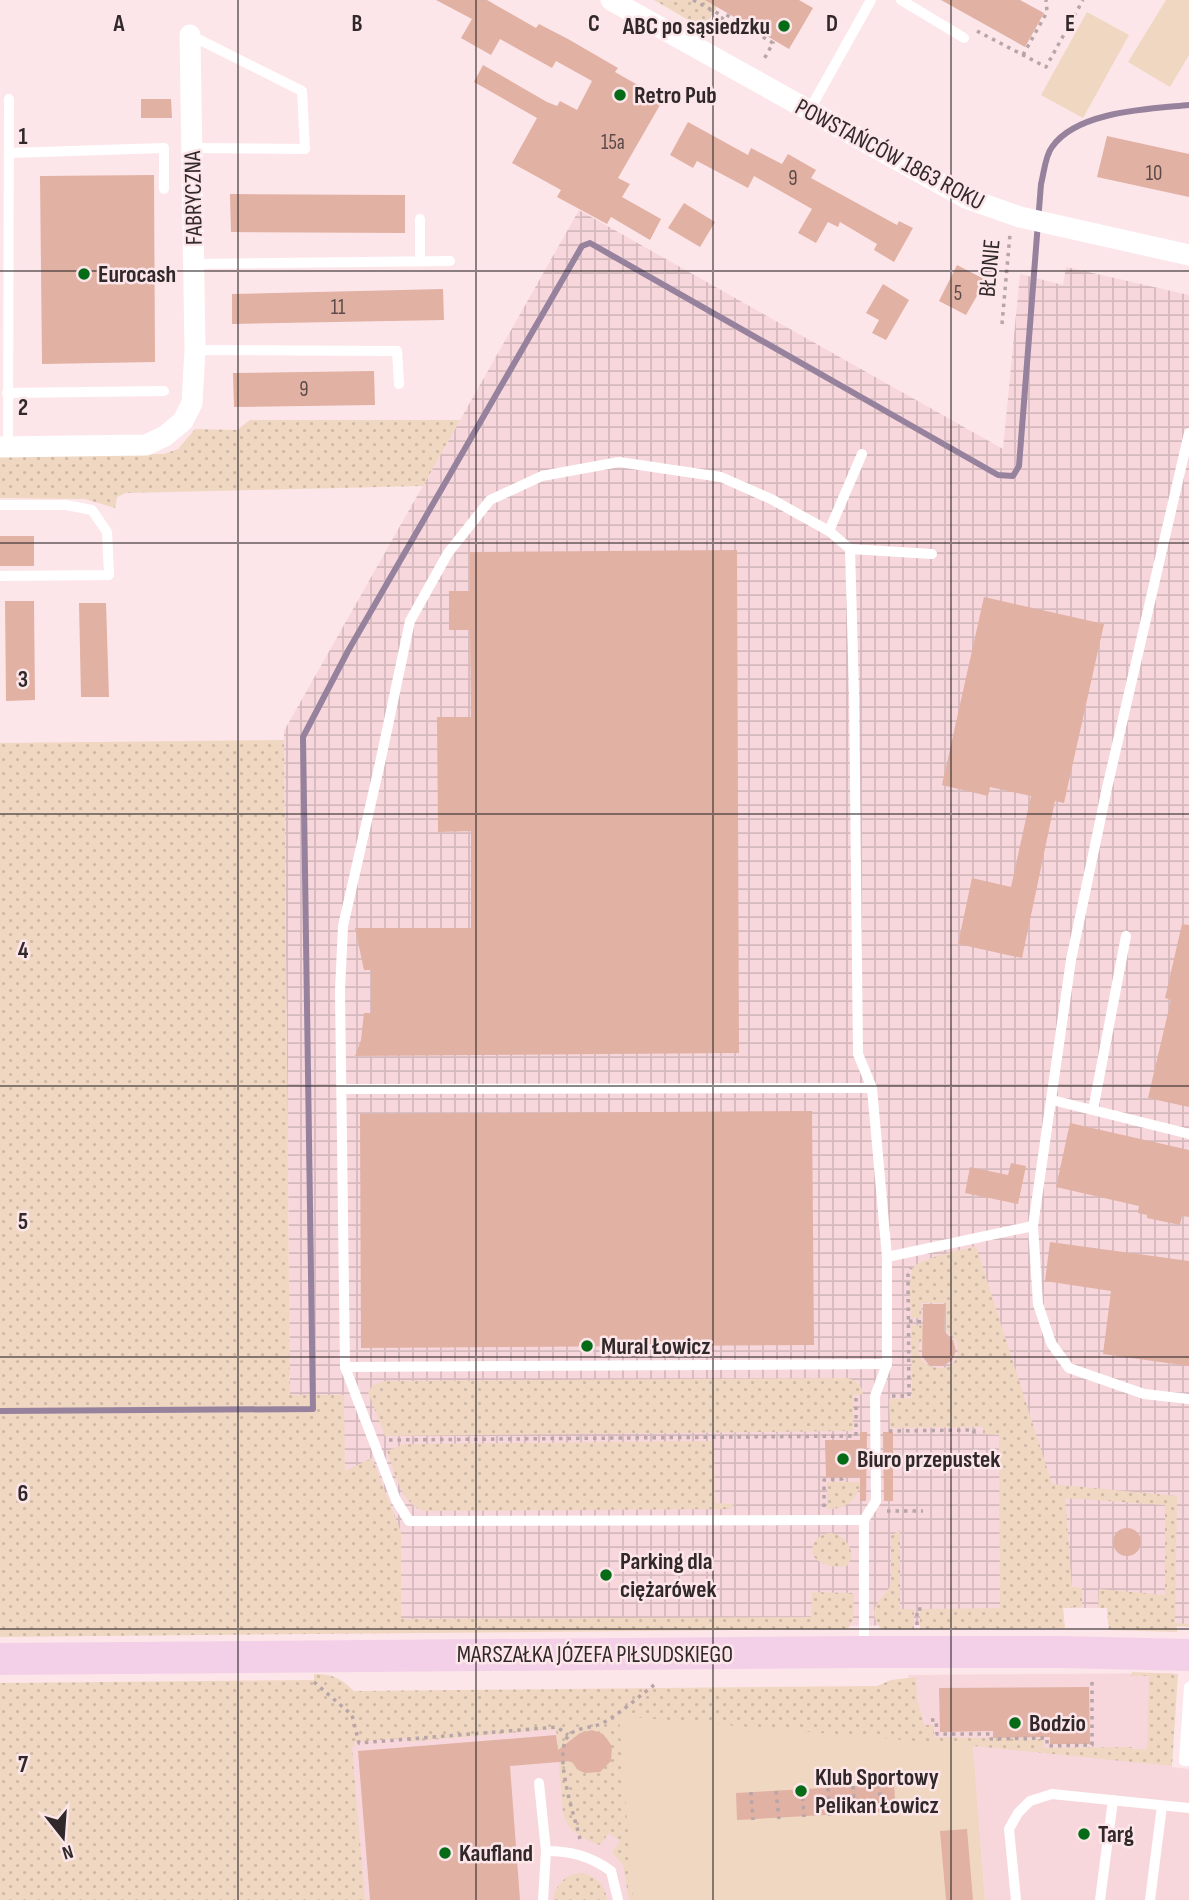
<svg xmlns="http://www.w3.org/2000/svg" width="1189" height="1900" viewBox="0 0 1189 1900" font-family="'Sofia Sans Condensed',sans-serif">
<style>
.built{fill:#f7d7dc}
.industrial{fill:url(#industrial-grid)}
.grass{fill:url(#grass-dots)}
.green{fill:#f0d7c2}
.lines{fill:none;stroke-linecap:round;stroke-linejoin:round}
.stream{stroke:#96829d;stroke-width:6}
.building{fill:#e1b1a4}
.path{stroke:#b7a5a8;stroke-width:3.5;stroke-dasharray:3.5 5;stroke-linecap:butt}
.lane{stroke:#fff;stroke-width:10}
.street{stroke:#fff;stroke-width:21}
.secondary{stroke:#f3d0e8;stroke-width:32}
.grid{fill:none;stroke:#302829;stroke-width:2;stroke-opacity:0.55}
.poi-dot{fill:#066b17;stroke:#fde6e9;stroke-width:2.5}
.labels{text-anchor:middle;stroke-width:5;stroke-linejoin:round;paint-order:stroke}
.number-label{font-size:21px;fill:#5c4a48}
.poi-label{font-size:24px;font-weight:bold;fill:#302829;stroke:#fde6e9;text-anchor:start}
.street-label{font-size:24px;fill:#302829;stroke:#fde6e9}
.grid-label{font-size:23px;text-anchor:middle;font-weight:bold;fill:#302829;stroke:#fde6e9;stroke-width:5;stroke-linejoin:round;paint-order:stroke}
</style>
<defs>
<pattern id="industrial-grid" width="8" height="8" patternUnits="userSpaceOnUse" patternTransform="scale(1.75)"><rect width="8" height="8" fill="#f7d7dc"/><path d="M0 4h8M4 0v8" fill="none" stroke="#d4b9bd"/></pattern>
<pattern id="grass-dots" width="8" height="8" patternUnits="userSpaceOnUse" patternTransform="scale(1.75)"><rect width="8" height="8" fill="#f0d7c2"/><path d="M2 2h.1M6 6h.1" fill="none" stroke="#ceb9a7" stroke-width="1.8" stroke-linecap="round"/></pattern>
</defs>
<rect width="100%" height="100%" fill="#fde6e9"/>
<g class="built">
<polygon points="1173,1673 1172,1767 1189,1769 1189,1900 985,1900 973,1746 929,1743 908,1675"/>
<polygon points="618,1703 633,1900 357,1900 342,1705"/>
</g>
<polygon class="industrial" points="579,210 1003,449 1020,274 1063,285 1066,267 1189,295 1189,1624 1108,1624 1107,1608 1063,1608 1064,1624 348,1630 343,1395 290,1395 284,731"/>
<g class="grass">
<polygon points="654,0 721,0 704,29"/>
<polygon points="250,420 460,420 423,486 126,493 117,497 115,508 85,499 0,498 0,456 164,454 178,449 195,429 237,430"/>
<polygon points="284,740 290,1395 344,1395 345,1471 372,1458 401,1532 401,1619 811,1617 812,1592 854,1593 853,1619 848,1629 0,1637 0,743"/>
<path d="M976,1246L1052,1484L1177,1496L1175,1623L1189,1624V1627L1177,1626V1632L1109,1630L1107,1608H1098L1099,1589L1165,1595V1505L1065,1498L1072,1587L1082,1588V1607L1063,1608L1065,1628L920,1629V1609L1000,1608L999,1435L983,1434V1427L890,1428L889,1399L912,1398L911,1325H921L922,1328H933C889,1362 958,1387 958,1349C958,1341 953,1336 946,1331V1303H922L921,1318H911C911,1308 908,1277 913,1268C920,1258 962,1250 976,1246Z"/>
<path d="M847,1378C856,1380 862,1385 863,1394L853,1395V1431L385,1436L368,1392L373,1385L384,1381Z"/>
<path d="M714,1441L715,1503L734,1504L730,1509L423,1511C400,1502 395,1472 387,1451L404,1444Z"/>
<path d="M827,1482H862C855,1501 847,1509 827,1509Z"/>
<path d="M900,1530V1609H914V1629H881C865,1607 881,1602 891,1585V1536Z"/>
<path d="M830,1533C844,1535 850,1543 852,1557L847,1566C835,1568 822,1566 813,1556C810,1543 817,1535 830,1533Z"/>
<path d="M1132,1672L1178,1674L1172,1766L973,1746L889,1740L663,1900H629L623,1865L612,1852L620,1841L609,1833L600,1845C583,1839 567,1831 563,1813L556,1729L407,1742L406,1738L354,1742L355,1746L352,1747L365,1900H0V1683L314,1680V1674C333,1674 340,1678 354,1691L877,1686L891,1680L916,1677L917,1698L924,1725H934V1737L1043,1739L1044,1748L1132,1747V1749H1147L1149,1676H1131Z"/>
<path d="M581,1873C596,1876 605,1884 607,1900H553C556,1884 564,1875 581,1873Z"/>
</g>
<g class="green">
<polygon points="1166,0 1189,0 1189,55 1170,87 1128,62"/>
<polygon points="1087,12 1129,35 1083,118 1041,95"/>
<polygon points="619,1716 973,1746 985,1900 633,1900"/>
</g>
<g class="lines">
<path class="stream" d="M0,1411L313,1409L303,737L348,651L582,246L590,243L998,475L1013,476L1019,466L1041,184C1044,173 1045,156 1052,147C1077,111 1149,109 1189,105"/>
</g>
<g class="building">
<polygon points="436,0 487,0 536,28 539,24 568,39 618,68 615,72 650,92 647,98 660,105 618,178 630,184 622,197 661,219 650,240 611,217 607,224 557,197 561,190 512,163 537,118 474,82 483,65 547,102 557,106 560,101 577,110 592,81 556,61 552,68 500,39 491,55 461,38 472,19"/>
<polygon points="705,0 799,0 813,8 789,49"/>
<polygon points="941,0 1020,0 1044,13 1025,47"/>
<polygon points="141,99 171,99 172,118 141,118"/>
<polygon points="688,122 748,155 751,148 782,164 788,154 816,170 811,178 897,225 899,221 913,228 894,262 874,250 877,244 840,222 838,227 828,222 816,243 798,233 812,209 754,176 748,188 697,161 693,168 670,155"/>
<polygon points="1107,136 1189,154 1189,197 1097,177"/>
<polygon points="154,175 155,362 42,364 40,176"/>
<polygon points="230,194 405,195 405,233 231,232"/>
<polygon points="684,203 715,222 700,247 668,228"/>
<polygon points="957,265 986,280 966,315 939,301"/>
<polygon points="883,284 909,300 886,340 872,333 879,320 866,313"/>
<polygon points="443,289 444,320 232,324 232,294"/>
<polygon points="374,371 375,405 234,407 233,373"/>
<rect x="0" y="536" width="34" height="30"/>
<polygon points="737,550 739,1053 355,1056 361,1040 364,1013 371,1013 371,970 364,970 355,928 471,928 471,831 438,832 437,717 471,717 470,630 449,630 449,591 470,591 470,552"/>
<polygon points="984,597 1104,624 1064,803 1055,801 1022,958 958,944 972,878 1011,887 1031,796 990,787 988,796 942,785"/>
<polygon points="5,601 34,601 35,700 6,701"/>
<polygon points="79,603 106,603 109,697 81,697"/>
<polygon points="1182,924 1189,925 1189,1107 1148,1098 1171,1000 1165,998"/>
<polygon points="812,1111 814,1345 361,1348 360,1114"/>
<polygon points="1070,1123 1189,1150 1189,1217 1182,1216 1180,1225 1147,1218 1147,1215 1138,1213 1139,1206 1056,1187"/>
<polygon points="1011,1163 1026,1166 1018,1204 965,1193 970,1167 1008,1175"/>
<polygon points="1050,1242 1189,1261 1189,1366 1103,1354 1111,1291 1045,1281"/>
<polygon points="923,1304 945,1304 944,1331 953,1340 956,1351 952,1360 943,1366 929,1365 922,1356"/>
<polygon points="860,1432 867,1432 866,1501 860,1501 860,1477 826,1478 825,1440 860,1440"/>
<polygon points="883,1432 893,1432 893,1501 884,1501"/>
<circle cx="1127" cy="1542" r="14"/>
<polygon points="1089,1687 1090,1744 1050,1744 1050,1737 993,1738 993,1731 940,1732 939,1688"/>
<polygon points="592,1730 603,1734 612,1746 611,1761 600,1772 585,1773 578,1770 571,1761 510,1766 520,1900 370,1900 358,1751 556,1735 558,1750 580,1733"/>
<polygon points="894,1784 896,1811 737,1820 736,1793"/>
<polygon points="967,1829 973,1900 946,1900 940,1831"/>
</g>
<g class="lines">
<g class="path">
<polyline points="693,0 723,16"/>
<polyline points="977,31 1046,67 1083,0"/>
<polyline points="712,34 725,14 773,43 763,61"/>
<polyline points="1023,55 1047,12 1046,0"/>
<polyline points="1002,324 1010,234"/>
<polyline points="909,1321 923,1322"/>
<polyline points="892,1396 909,1396 908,1275 911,1268"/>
<polyline points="889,1431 974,1430 974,1435"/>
<polyline points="389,1440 856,1436 856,1397 860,1397"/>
<polyline points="824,1507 824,1480 842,1479 843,1478"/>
<polyline points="887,1511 923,1511"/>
<polyline points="917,1625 917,1609 924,1609"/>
<polyline points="314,1682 352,1715 359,1743 557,1727 568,1735"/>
<polyline points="931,1720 936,1720 937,1734 991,1734 991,1739 1047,1738 1047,1746 1092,1745 1092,1677"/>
<polyline points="879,1784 881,1813"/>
<polyline points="853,1786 855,1814"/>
<polyline points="828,1788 830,1816"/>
<polyline points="802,1789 804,1817"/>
<polyline points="776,1791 779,1819"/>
<polyline points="751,1792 753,1820"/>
<path d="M580,1839C575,1817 551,1751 570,1734C579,1727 591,1728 601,1724C620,1714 637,1698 654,1685"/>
</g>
<g class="lane">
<polyline points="901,0 964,38"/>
<polyline points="190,35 302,91 305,149 192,148"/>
<polyline points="809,111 871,0"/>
<polyline points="9,153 164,148 164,189"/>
<polyline points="420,219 420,261"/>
<polyline points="194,264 450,261"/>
<polyline points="195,350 397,351 399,384"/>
<polyline points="7,393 164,391"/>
<polyline points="1189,433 1107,788 1071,960 1033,1226 1038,1304 1051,1343 1069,1368 1144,1394 1189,1399"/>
<polyline points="8,447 9,99"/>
<polyline points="862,454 829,531 850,549 854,693 858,1054 872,1088 887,1257 887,1364 875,1396 876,1501 864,1520 864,1649"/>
<polyline points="0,505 66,505 92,510 107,532 109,575 0,576"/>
<polyline points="829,531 771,499 721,477 619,462 542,476 490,500 448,553 410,621 380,763 343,926 340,991 345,1367 887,1364"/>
<polyline points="850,549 932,554"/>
<polyline points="342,1089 872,1088"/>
<polyline points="1052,1100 1189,1134"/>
<polyline points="1093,1110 1126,936"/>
<polyline points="887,1257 1033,1226"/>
<polyline points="345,1367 396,1500 409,1521 864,1520"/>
<polyline points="1189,1687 1184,1761 1189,1761"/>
<path d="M539,1783L546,1851C571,1851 590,1856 611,1871L618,1900"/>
<polyline points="543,1900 546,1851"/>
<polyline points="1016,1900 1009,1829 1018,1813 1030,1801 1052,1794 1189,1808"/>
<polyline points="1100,1900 1113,1800"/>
<polyline points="1150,1900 1162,1806"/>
</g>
<g class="street">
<polyline points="611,0 966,198 1020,217 1189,255"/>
<polyline points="0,447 146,445 165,436 183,421 192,403 195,350 190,35"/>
</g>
<polyline class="secondary" points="0,1659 864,1652 1061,1652 1189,1655"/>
</g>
<path class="grid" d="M238,0V1900M476,0V1900M713,0V1900M951,0V1900M0,271H1189M0,543H1189M0,814H1189M0,1086H1189M0,1357H1189M0,1629H1189"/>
<g class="poi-dot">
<circle cx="784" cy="26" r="7"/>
<circle cx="620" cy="95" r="7"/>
<circle cx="84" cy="274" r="7"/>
<circle cx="587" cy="1346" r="7"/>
<circle cx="843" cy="1459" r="7"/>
<circle cx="606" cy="1575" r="7"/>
<circle cx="1015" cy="1723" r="7"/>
<circle cx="801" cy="1791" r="7"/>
<circle cx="1084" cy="1834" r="7"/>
<circle cx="445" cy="1853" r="7"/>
</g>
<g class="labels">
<g class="number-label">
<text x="613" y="149">15a</text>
<text x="1154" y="180">10</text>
<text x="793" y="185">9</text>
<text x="958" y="300">5</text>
<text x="338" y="314">11</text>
<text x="304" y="396">9</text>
</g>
<g class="poi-label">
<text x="770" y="34" text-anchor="end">ABC po sąsiedzku</text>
<text x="634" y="103">Retro Pub</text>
<text x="98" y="282">Eurocash</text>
<text x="601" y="1354">Mural Łowicz</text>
<text x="857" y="1467">Biuro przepustek</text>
<text x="620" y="1569">Parking dla<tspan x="620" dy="28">ciężarówek</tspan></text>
<text x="1029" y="1731">Bodzio</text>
<text x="815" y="1785">Klub Sportowy<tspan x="815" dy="28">Pelikan Łowicz</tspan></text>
<text x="1098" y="1842">Targ</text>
<text x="459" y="1861">Kaufland</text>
</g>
<g class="street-label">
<text transform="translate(890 154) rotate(28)" y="8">POWSTAŃCÓW 1863 ROKU</text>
<text transform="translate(193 198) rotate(-91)" y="8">FABRYCZNA</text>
<text transform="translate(989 268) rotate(-85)" y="8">BŁONIE</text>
<text x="595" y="1662">MARSZAŁKA JÓZEFA PIŁSUDSKIEGO</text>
</g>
</g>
<g class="grid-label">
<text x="119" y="31">A</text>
<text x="357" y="31">B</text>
<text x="594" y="31">C</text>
<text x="832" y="31">D</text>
<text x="1070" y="31">E</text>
<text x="23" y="144">1</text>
<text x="23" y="415">2</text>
<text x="23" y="687">3</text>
<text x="23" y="958">4</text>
<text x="23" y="1229">5</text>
<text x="23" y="1501">6</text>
<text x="23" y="1772">7</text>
</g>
<g transform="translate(63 1837) rotate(163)" stroke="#fde6e9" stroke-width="5" paint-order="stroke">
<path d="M0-5L12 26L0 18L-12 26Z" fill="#302829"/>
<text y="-10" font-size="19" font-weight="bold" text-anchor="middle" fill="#302829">N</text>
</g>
</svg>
